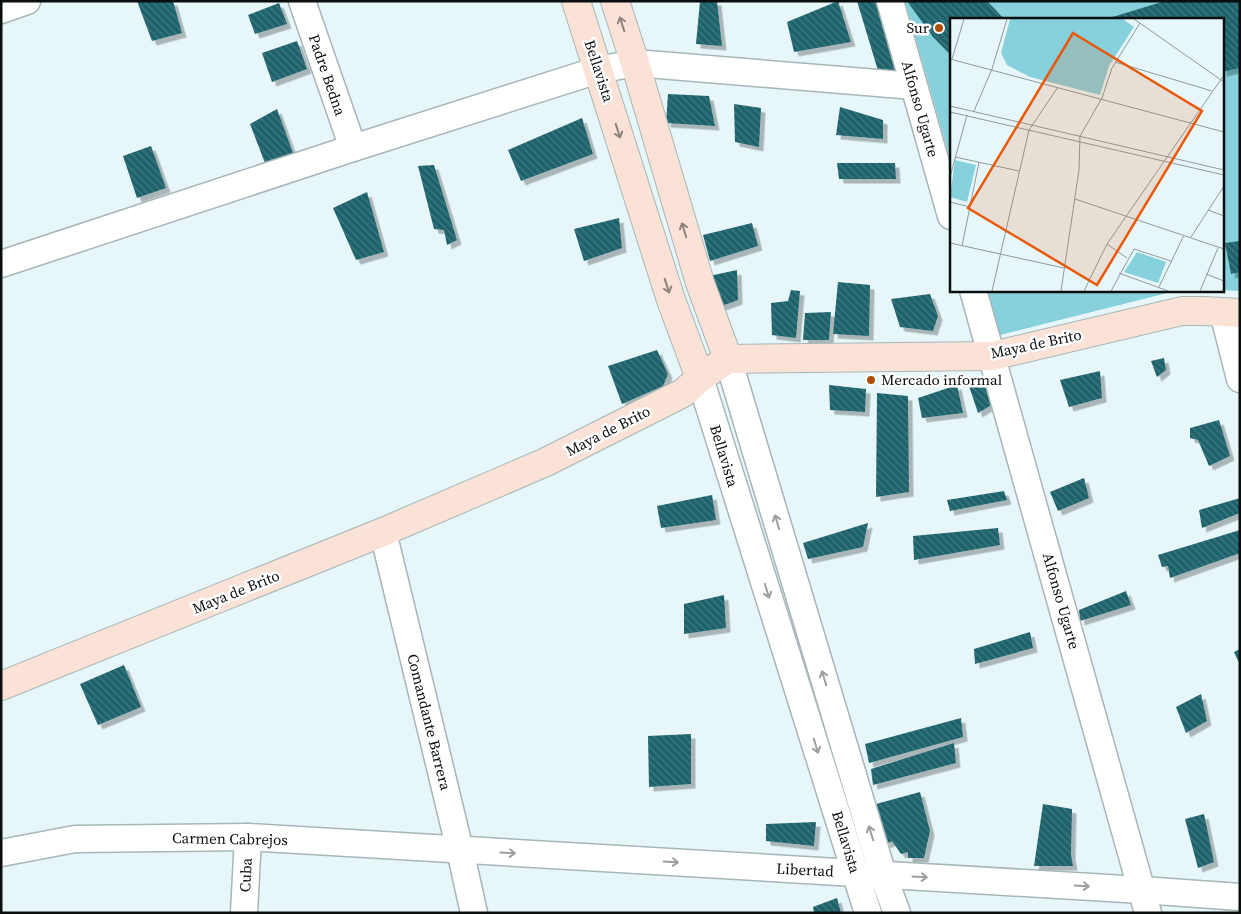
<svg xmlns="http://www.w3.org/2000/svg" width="1241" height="914" viewBox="0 0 1241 914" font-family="'Source Serif 4',serif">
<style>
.green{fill:#86d1dc}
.building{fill:url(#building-back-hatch);filter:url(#shadow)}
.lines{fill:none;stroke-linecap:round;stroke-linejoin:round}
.street-casing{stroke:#a7b6b8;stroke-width:29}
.secondary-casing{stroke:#a7b6b8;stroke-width:30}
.street{stroke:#fff;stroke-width:26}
.secondary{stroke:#fae2d6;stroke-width:28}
.oneway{stroke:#8e837c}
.oneway2{stroke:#9d9f9f}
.poi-dot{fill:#ad4d08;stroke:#fff;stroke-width:2}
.labels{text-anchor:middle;stroke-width:5;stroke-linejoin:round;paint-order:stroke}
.poi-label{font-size:15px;fill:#090e0f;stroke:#fff;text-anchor:end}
.street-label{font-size:15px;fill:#090e0f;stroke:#fff}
.inset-road{fill:none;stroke:#8e9a9b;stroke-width:1}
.view{fill:#e8590c;fill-opacity:0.15;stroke:#e8590c;stroke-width:2.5}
.inset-edge{fill:none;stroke:#090e0f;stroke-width:2.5}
</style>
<defs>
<pattern id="building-back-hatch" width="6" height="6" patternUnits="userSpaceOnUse" patternTransform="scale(1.25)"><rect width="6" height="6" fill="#1e636c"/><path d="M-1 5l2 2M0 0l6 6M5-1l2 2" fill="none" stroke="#44787f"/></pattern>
<filter id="shadow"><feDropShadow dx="4.5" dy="4.5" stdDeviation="0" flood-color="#0004"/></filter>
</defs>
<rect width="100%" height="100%" fill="#e7f7f9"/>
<g class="green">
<polygon points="905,1 1240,1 1240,291 1220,290 1222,290 1222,19 951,19 951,162"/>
<polygon points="987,290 1179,290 1000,335"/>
</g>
<g class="building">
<polygon points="137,1 173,1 182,33 152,41"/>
<polygon points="700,1 717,1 722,46 696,44"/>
<polygon points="838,1 851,42 794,52 787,22"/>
<polygon points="857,1 880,1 901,75 879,74"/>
<polygon points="907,1 987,1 1001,16 1006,19 951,19 951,55 933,37"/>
<polygon points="1165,1 1240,1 1240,68 1222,72 1222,19 1106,19"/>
<polygon points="279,3 287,24 255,34 248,15"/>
<polygon points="297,41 307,69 272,82 262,53"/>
<polygon points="668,94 709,96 715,126 666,123"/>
<polygon points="734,104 761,108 759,147 735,142"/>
<polygon points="840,107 883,120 883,139 836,135"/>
<polygon points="277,109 293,153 265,163 250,124"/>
<polygon points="582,118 593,154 521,181 508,150"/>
<polygon points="151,146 166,188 137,198 123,156"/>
<polygon points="837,163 895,163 896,179 839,179"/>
<polygon points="434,165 457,240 447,245 444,230 434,229 418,166"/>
<polygon points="367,192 384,252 356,260 333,208"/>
<polygon points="619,218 622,248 584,261 574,229"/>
<polygon points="752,223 758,246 710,261 703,235"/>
<polygon points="1240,241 1240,272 1231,274 1225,243"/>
<polygon points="737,270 738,300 719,307 709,276"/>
<polygon points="838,282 870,285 869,336 833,334"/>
<polygon points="791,290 800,291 796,338 772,335 771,303 788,301"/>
<polygon points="930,294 938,316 933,331 900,327 891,299"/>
<polygon points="831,312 829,340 803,340 805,313"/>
<polygon points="657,350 668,374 663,386 622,404 608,366"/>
<polygon points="1164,358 1166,370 1157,377 1151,361"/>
<polygon points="1100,371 1102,398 1069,407 1060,380"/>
<polygon points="985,382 993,404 978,413 969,386"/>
<polygon points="829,385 866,389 865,412 830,410"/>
<polygon points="957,385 963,413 922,418 918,398"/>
<polygon points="877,393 908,396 909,492 876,497"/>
<polygon points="1219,420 1230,456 1209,466 1198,440 1190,438 1190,428"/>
<polygon points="1084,478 1089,498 1058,511 1050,492"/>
<polygon points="1004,491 1007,500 950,511 947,500"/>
<polygon points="712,495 716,520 661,528 657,506"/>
<polygon points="1240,498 1240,513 1202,528 1199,510"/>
<polygon points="868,523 863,547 808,559 803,543"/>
<polygon points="998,528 1000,545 914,560 913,536"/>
<polygon points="1240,530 1240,553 1170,578 1168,566 1162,567 1158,555"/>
<polygon points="1126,591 1131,605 1080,621 1079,610"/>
<polygon points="724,595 726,628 684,634 684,604"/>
<polygon points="1030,632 1033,648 975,664 974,649"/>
<polygon points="1240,649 1240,665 1234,652"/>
<polygon points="124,665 141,707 98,725 80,684"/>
<polygon points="1201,694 1207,721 1186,733 1176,707"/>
<polygon points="961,718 963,737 869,763 865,744"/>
<polygon points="691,734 691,784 649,787 648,736"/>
<polygon points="954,743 956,763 873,785 871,769"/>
<polygon points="920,792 930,831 924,858 908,858 908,852 901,854 892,841 886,844 876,804"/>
<polygon points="1043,804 1072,809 1071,855 1073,866 1034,866"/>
<polygon points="1204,814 1214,862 1198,868 1185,819"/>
<polygon points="816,822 814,846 766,841 766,824"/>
<polygon points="837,898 841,913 814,913 813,907"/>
</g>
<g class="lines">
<defs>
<g id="street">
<polyline points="302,1 353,148"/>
<polyline points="890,1 951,216"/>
<polyline points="1,10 27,1"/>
<polyline points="1,264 353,148 598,70 635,63 914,86"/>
<polyline points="973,290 1148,913"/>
<polyline points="1223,312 1240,379"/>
<polyline points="728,359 883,875 897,913"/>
<polyline points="700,378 868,913"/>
<polyline points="383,532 460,850 474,913"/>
<polyline points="1,853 75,839 248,837 1142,890 1240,897"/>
<polyline points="244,913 248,837"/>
</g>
<g id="secondary">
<polyline points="576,1 671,300 700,378"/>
<polyline points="615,1 635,63 700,283 728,359"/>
<polyline points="1,686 383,532 546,462 683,393 700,378 728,359 992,356 1182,311 1204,311 1240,313"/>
</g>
</defs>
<use href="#street" class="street-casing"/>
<use href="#secondary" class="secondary-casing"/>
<use href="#street" class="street"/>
<use href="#secondary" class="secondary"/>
</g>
<defs><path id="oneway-shaft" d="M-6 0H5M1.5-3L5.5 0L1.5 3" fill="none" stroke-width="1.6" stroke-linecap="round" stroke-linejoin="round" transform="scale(1.25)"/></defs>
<g class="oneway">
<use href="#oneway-shaft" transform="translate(622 24) rotate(-108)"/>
<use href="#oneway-shaft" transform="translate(618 131) rotate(72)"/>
<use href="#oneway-shaft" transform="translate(684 230) rotate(-107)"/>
<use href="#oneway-shaft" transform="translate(667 286) rotate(72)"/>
</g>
<g class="oneway2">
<use href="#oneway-shaft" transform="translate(777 522) rotate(-107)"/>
<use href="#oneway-shaft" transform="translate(767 591) rotate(73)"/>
<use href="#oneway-shaft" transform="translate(824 678) rotate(-107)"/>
<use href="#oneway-shaft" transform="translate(816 746) rotate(73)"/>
<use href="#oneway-shaft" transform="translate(871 833) rotate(-107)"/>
<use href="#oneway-shaft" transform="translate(508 853) rotate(3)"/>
<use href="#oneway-shaft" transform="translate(671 862) rotate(3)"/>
<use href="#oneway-shaft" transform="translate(920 877) rotate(3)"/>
<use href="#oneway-shaft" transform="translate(1082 886) rotate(3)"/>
</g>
<g class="poi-dot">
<circle cx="939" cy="28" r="5"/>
<circle cx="871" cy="380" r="5"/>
</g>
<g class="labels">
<g class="poi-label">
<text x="929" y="33">Sur</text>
<text x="881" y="385" text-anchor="start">Mercado informal</text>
</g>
<g class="street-label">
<text transform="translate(599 71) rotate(72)" y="5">Bellavista</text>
<text transform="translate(327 75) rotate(71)" y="5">Padre Bedna</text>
<text transform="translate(920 109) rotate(74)" y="5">Alfonso Ugarte</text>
<text transform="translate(1036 344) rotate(-12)" y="5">Maya de Brito</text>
<text transform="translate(608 431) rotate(-27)" y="5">Maya de Brito</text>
<text transform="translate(724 456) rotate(73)" y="5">Bellavista</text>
<text transform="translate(236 592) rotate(-22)" y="5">Maya de Brito</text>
<text transform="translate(1061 601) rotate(74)" y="5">Alfonso Ugarte</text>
<text transform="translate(429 722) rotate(76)" y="5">Comandante Barrera</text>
<text transform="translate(230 839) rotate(1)" y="5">Carmen Cabrejos</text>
<text transform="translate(846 842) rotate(73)" y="5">Bellavista</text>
<text transform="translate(805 870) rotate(3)" y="5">Libertad</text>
<text transform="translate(246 875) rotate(-87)" y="5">Cuba</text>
</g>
</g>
<g transform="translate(950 18)">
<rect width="274" height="274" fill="#e7f7f9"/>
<path d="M60,1H173L184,9L159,48L150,77L80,59L57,47L51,35ZM5,142L26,147L17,184L0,179ZM187,234L216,244L208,265L174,254Z" fill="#86d1dc"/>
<path class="inset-road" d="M184,1L274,64M0,41L274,114M2,41L14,1M165,44L262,73M0,88L274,152M24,93L42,51L57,1M0,94L274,157M5,139L69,153M0,159L17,97M125,181L274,231M0,184L20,189M258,192L274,198M241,219L274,168M0,225L114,250M157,226L177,240M12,228L29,144M169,255L218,273M256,256L274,263M209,269L234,217M42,273L79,112L108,69M111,273L129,152L130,118L152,80L162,50L190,5M134,273L157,226L274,57M161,273L184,231L221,243M250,273L268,230"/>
<path class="view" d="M123,15L252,93L147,267L18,190Z"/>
<rect width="274" height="274" class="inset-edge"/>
</g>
<rect width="1241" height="914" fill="none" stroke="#090e0f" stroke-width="5"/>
</svg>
